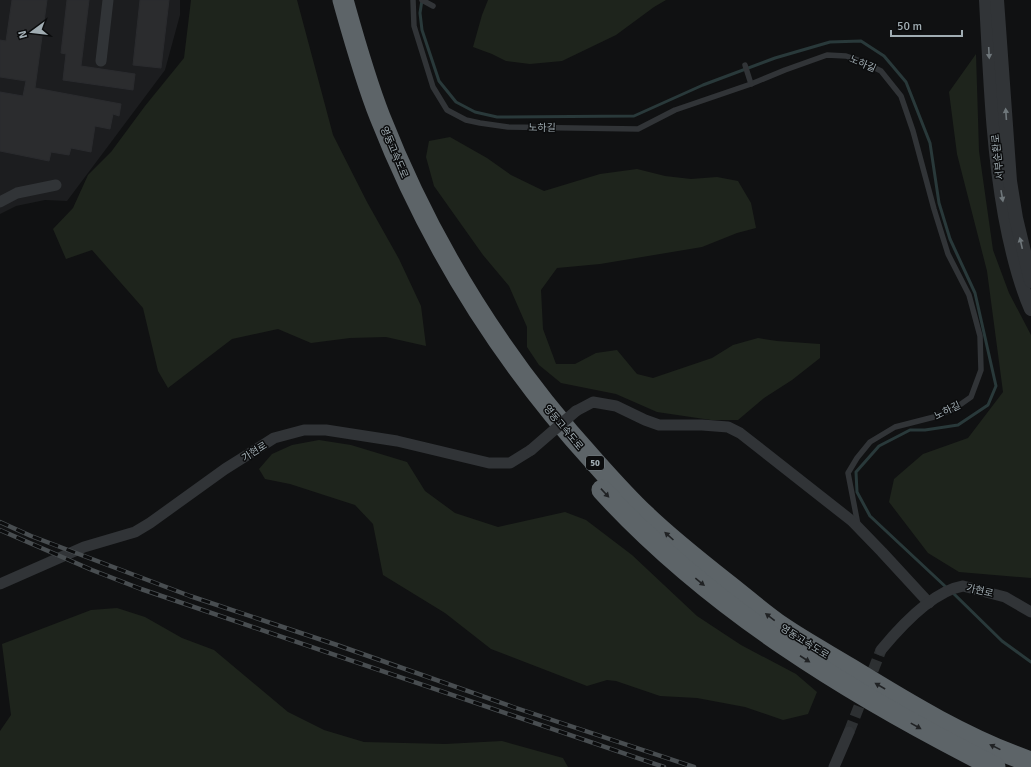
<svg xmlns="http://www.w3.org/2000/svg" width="1031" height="767" viewBox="0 0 1031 767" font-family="Signika,'Noto Sans KR',sans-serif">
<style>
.built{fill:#1c1d1f}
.green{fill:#1e241c}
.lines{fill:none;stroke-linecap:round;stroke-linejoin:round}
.stream{stroke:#29393a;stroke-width:3}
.building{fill:#2b2c2e;stroke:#2a2b2e}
.minor-tunnel{stroke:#2d3032;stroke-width:11;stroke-dasharray:11 5.5;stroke-linecap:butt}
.service{stroke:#313437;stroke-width:5.5}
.minor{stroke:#313437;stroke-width:11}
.tertiary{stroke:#313437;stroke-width:14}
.motorway{stroke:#5d6468;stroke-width:21}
.rail-casing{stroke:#484d50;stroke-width:4.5}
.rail{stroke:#0b0c0d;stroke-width:3;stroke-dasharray:9;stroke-linecap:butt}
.minor-bridge{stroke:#313437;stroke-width:11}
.oneway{fill:#6f777b}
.oneway2{fill:#202224}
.labels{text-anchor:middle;stroke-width:3;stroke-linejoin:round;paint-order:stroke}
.shield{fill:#0b0c0d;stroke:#747d81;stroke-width:1}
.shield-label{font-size:9px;font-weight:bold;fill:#a1adb3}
.street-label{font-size:10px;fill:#a1adb3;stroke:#0b0c0d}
</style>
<rect width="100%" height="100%" fill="#101112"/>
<polygon class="built" points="0,0 180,0 180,15 165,70 67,201 45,200 16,206 0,214"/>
<g class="green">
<polygon points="191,0 297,0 333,135 367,202 399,259 421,306 426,346 386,337 350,338 311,343 278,329 232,339 168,388 158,371 143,308 92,250 66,259 53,229 73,208 88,175 111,152 145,106 184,58"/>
<polygon points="488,0 666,0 654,7 616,35 562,61 530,64 506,61 492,54 473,47 482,15"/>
<polygon points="976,54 979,151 993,250 1009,293 1031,335 1031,578 959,572 928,553 889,502 894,479 923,454 968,438 1003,392 987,271 957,154 949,92"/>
<polygon points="450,137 487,158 511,175 544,191 600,174 637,169 665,176 691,179 717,177 738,181 751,203 756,228 737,233 702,247 600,264 557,268 541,290 543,329 556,364 575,364 596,353 617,350 637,374 653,378 712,358 733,345 758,338 777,341 820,344 820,358 792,380 764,398 738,420 711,420 657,412 616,394 561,383 539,365 527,347 527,327 509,286 483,255 434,186 426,157 429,141"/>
<polygon points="319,440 351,445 407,462 425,491 455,513 498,527 565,512 586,520 632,555 697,616 741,645 796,674 817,692 808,714 783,720 745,707 697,698 660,696 616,681 607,680 587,686 491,649 445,613 383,575 373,524 355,505 290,484 265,479 259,469 272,454 292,445"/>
<polygon points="117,608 145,617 182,638 214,650 288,712 324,730 364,742 445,744 502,741 563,758 568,767 0,767 0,731 11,715 2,644 91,610"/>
</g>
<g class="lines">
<g class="stream">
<polyline points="422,0 420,13 422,30 439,81 456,102 475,112 497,117 634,116 703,85 775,58 830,42 861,41 884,56 906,82 930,143 939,203 950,239 975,293 996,386 988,405 958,425 925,430 910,430 879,446 856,472 857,492 870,516 947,588"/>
<polyline points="952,592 1002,641 1031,662"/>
</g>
</g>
<g class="building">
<polygon points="12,0 47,0 35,88 121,104 119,116 113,114 110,129 95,126 91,152 71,148 69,155 51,152 49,161 0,151 0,92 23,96 26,81 0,77 0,40 6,41"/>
<polygon points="67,0 89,0 81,66 135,74 133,90 63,80 66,54 61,53"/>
<polygon points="140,0 169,0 161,68 133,65"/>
</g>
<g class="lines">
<polyline class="minor-tunnel" points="849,732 881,650"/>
<g class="service">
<polyline points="413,0 414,26 433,87 447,110 466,120 480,123 508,127 638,129 675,110 751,84 785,70 827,55 846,56 861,61 881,71 901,96 913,131 934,209 948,254 969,295 980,336 981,370 971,397 954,409 934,417 895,427 870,442 857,458 848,473 858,525"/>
<polyline points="422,0 433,6"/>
<polyline points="745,65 751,84"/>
</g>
<g class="minor">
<polyline points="101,61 108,0"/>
<polyline points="0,202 17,193 56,185"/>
<polyline points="576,411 593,402 616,406 645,420 659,425 702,425 728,427 740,433 852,521 882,552 929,603"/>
<polyline points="0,584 84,547 135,532 150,523 225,469 274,438 304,430 326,430 397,441 489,463 510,463 531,450"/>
<path d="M881,650C900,627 933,591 963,586L1005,597L1031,612"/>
<polyline points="834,767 849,732"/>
</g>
<g class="tertiary">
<path d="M986,0C990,72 992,144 1005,216C1011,248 1018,279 1031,309"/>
<polyline points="997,0 1010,181 1016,218 1031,281"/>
</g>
<g class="motorway">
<path d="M343,0C354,39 365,79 380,117C430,244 502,360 594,461C610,479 627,498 645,515C671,540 699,562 727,584C745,598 763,614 782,627C804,642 828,655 851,669C908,704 967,740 1031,762"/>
<path d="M602,490C711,609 852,695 995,767"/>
</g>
<defs>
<g id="rail">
<polyline points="0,522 31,536 190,596 337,645 513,707 694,767"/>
<polyline points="0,530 92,570 141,589 664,767"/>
</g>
</defs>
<use href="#rail" class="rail-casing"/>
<use href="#rail" class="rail"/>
<polyline class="minor-bridge" points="531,450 576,411"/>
</g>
<defs><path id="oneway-solid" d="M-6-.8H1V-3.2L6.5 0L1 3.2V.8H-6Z"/></defs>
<g class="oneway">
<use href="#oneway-solid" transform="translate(989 53) rotate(87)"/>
<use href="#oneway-solid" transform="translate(1006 114) rotate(-94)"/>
<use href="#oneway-solid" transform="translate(1002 196) rotate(80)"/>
<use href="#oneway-solid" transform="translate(1021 243) rotate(-103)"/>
</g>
<g class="oneway2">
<use href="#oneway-solid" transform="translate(605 493) rotate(47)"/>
<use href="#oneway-solid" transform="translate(669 536) rotate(-138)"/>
<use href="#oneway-solid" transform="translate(700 582) rotate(39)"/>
<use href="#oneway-solid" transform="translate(770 617) rotate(-142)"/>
<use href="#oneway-solid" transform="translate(805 659) rotate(33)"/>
<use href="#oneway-solid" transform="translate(880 686) rotate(-150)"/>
<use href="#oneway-solid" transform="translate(916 726) rotate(29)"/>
<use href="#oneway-solid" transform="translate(995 747) rotate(-154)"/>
</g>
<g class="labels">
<rect class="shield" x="586" y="456" width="18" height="14" rx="3"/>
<g class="shield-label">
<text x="595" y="466">50</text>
</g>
<g class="street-label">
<text transform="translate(863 63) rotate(23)" y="4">노하길</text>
<text transform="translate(542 127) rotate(1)" y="4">노하길</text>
<text transform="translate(395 152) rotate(67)" y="4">영동고속도로</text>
<text transform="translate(997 157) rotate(-96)" y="4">서부순환로</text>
<text transform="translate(947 410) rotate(-26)" y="4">노하길</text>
<text transform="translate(564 427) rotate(50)" y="4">영동고속도로</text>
<text transform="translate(254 451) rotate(-32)" y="4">가현로</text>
<text transform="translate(980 590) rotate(13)" y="4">가현로</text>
<text transform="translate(805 641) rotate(32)" y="4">영동고속도로</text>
</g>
</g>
<g transform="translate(32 32) rotate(255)" stroke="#0b0c0d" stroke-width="3" paint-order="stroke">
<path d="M0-3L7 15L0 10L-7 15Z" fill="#a1adb3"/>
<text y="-6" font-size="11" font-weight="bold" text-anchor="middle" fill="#a1adb3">N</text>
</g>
<path d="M891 30v6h71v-6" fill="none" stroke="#a1adb3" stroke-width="2"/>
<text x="897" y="30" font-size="12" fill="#a1adb3" stroke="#0b0c0d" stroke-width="3" paint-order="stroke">50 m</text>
</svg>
